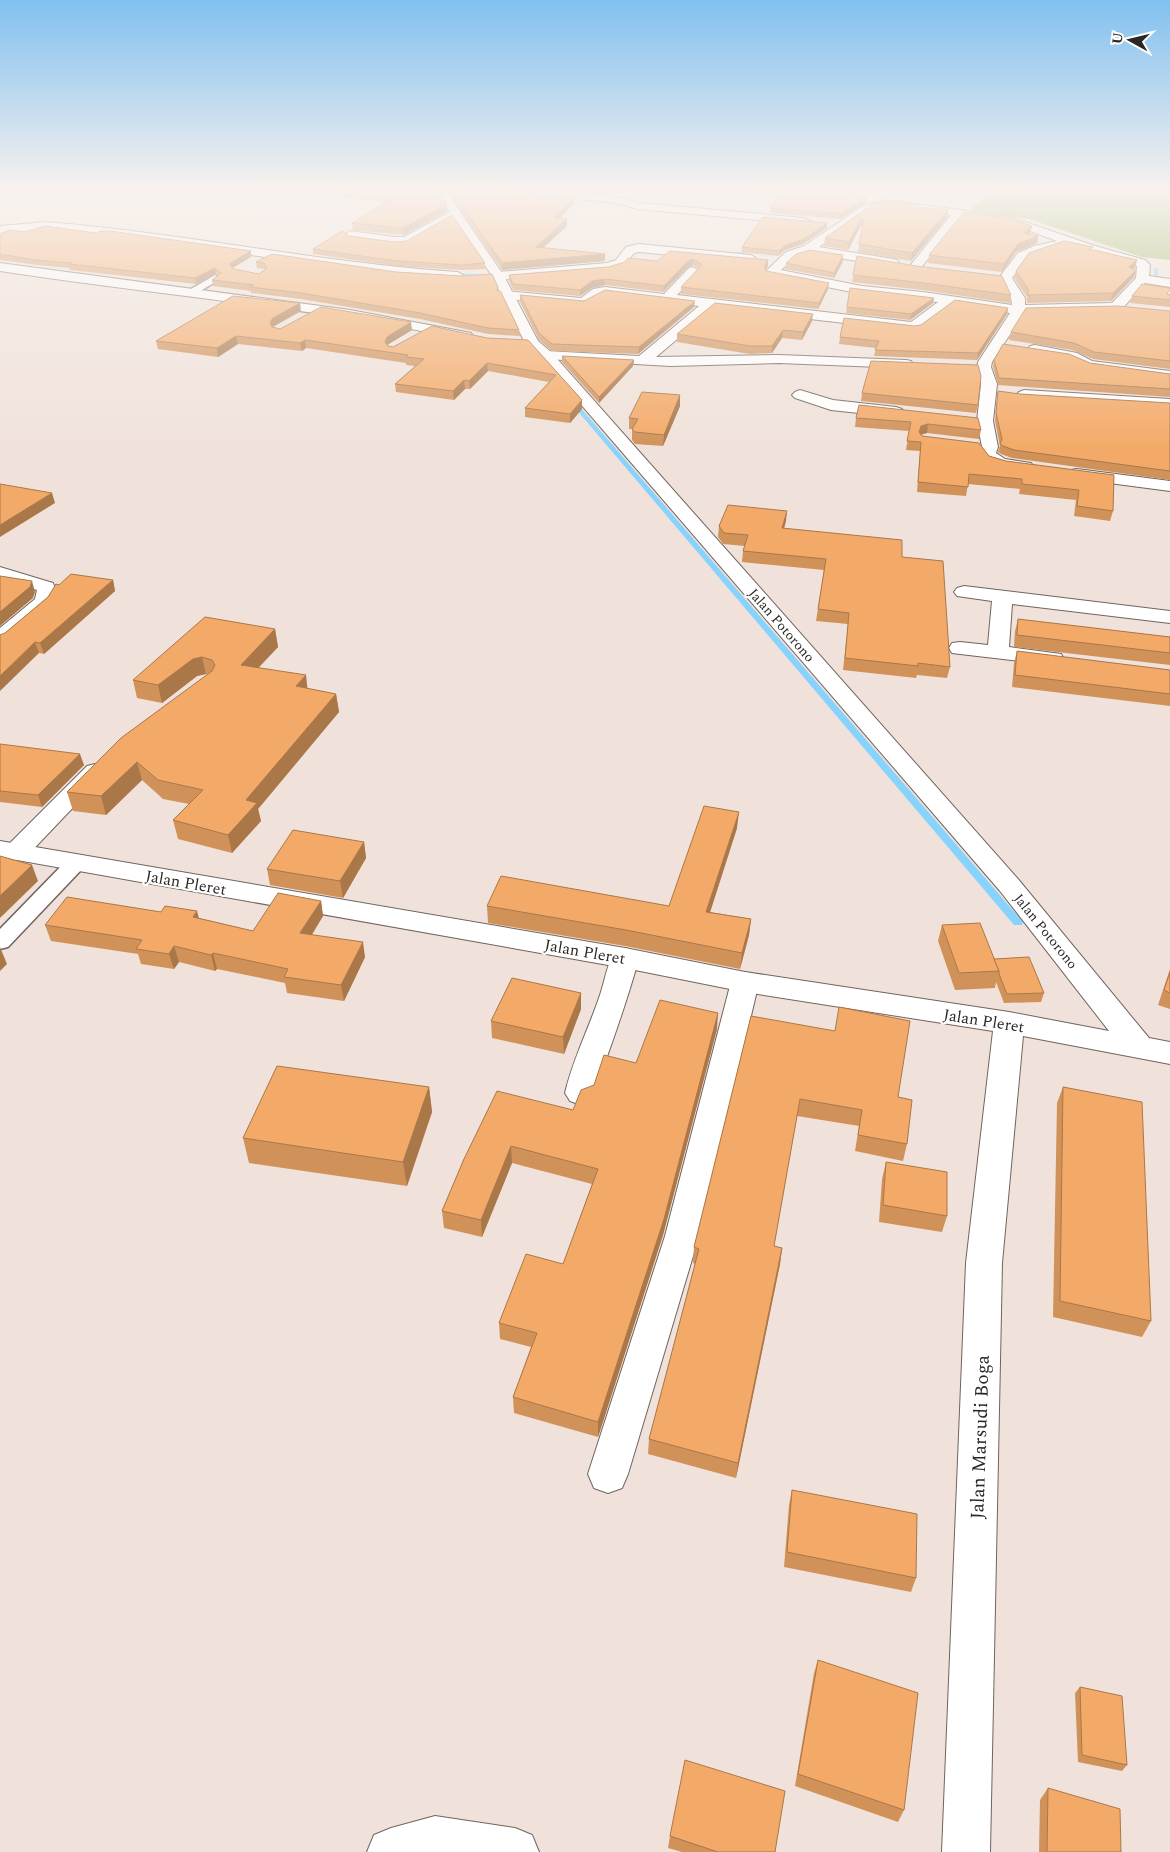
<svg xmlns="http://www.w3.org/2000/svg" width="1170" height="1852" viewBox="0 0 1170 1852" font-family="Spectral,serif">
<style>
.forest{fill:#93b058}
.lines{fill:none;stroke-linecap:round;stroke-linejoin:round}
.stream{fill:#88d3fd;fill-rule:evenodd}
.lane-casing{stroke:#70645d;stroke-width:3}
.street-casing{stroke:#70645d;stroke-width:2}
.secondary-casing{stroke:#70645d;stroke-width:2}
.lane{fill:#fff;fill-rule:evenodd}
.street{fill:#fff;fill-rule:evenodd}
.secondary{fill:#fff;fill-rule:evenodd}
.wall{fill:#d19259}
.shaded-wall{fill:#aa7749}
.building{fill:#f3aa68;stroke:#aa7749}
.labels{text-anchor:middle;stroke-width:4.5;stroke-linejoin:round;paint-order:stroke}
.far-street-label{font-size:14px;fill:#2c2724;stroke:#fff}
.street-label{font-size:16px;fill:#2c2724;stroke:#fff}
.near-street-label{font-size:19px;fill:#2c2724;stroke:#fff}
</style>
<rect width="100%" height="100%" fill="#f0e2da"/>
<polygon class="forest" points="994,191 1170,191 1170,260 1142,257 1029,219 970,210"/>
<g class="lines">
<g class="stream">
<polygon points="760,251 762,253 717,254 715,253"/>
<polygon points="1156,268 1158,269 1158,278 1170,280 1170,282 1154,280 1154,269"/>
<polygon points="448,272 480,274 482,275 480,276 446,274"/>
<polygon points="570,400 574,400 1022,921 1023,923 1022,925 1014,925 570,402"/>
</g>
<defs>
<g id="lane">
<polygon points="215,275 220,278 219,280 195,294 191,295 186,292"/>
<polygon points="76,857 83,858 86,863 83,868 8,947 0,949 0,929 69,858"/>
</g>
<g id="street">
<path d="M496,191C541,191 596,188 639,203L804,218L810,221L804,224L637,209L621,204L601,201L501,194Z"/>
<path d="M885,200L1011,217L1092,245L1145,260L1150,265L1149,276L1170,279V287L1145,283L1121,310L1116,311L1024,313L992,362L991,367L997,384L993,421L998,447L996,453L1005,459L1031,463L1034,467L1031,471C1015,475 988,468 979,454L982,447L977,421L981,384L977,367L978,362L1010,313L953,305L919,330L914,331L714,308L656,357L779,355L906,360L911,361L913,364L911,367L906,368L779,363L671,366L546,359L541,358L539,355L541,352L546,351L639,356L699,306L605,295L584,306L506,299L499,295L506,291L581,298L593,289L605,287L664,294L689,268L693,267L699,271L677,295L911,322L938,302L862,294L771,276L765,272L786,252L804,246L863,206ZM885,206L951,215L909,267L915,271L919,270L962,217L1009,223L1057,241L1034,246L1018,253L1001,275L1000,278L1011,298L1012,305L923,292L862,286L781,270L794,258L809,253L893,267L897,266L899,263L897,260L893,259L819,247L871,210ZM1069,245L1137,266L1136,278L1112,303L1025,305V298L1012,278L1026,259L1042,252Z"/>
<polygon points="455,209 459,210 461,212 459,214 407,244 395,245 350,239 344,235 350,231 395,237 404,237"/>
<path d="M46,222C184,233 320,263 458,272L464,276L458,280L397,276L111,235L46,230L0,234V226Z"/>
<polygon points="639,244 751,255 757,259 751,263 639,252 634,253 624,266 608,271 498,280 492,276 498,272 607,263 616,260 626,247"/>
<path d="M0,263L350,310L466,332L471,333L473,336L471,339L466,340C312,307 155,295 0,271Z"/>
<polygon points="1035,345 1077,353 1092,361 1170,371 1170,381 1088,369 1068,360 1030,352 1028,349 1030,346"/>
<polygon points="800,390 833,400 896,407 902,409 904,412 902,415 896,417 831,410 795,398 792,395 795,392"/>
<polygon points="1024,390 1170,399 1170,409 1019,398 1016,395 1019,392"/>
<polygon points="1077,469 1170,481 1170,491 1071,478 1068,474 1071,470"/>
<polygon points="0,567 53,583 57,594 50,606 7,643 0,645 0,628 35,599 37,590 0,579"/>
<polygon points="964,586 1170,611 1170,623 1012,604 1009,647 1061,654 1064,659 1061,664 1053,665 960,654 952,653 949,648 952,643 960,642 988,645 992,601 957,596 954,592 957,588"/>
<polygon points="95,764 103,766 107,771 103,776 25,858 16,860 7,858 3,852 7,846 87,766"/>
<path d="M625,948L635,951L639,958C629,994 617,1029 604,1065C600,1077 598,1090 592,1101L581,1105L570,1101L565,1093C573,1059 589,1028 600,995C605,980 607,964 615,951Z"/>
<polygon points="745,972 755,975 759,982 699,1236 628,1474 622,1488 608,1493 594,1488 588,1474 665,1236 731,982 735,975"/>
<polygon points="435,1816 515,1828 532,1835 539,1852 367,1852 374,1835 391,1828"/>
</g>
<polygon id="secondary" points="436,191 446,191 504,276 538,341 551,352 1018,879 1149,1038 1170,1042 1170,1064 1023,1036 1002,1263 990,1852 942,1852 966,1263 993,1031 745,992 625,968 0,857 0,841 625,948 745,972 1009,1012 1109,1031 1000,891 541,358 525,343 492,276"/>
</defs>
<use href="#lane" class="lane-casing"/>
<use href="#street" class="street-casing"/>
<use href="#secondary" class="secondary-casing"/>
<use href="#lane" class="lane"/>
<use href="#street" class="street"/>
<use href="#secondary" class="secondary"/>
</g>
<g class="wall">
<polygon points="345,191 438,191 447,205 447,211 404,235 353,230 352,223 387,202 345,198"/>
<polygon points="447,191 515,191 574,203 560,218 567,226 543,248 605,261 502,270"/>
<polygon points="858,192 853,197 866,203 840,219 770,213 770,208"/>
<polygon points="873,204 918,205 918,207 947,218 911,261 858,252 863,228 860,227 848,250 824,246 825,238"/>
<polygon points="1032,226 1030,233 1029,234 1038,236 1037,243 1016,252 1002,272 928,263 929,255"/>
<polygon points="827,228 803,244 785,250 778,256 742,252 742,247"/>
<polygon points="25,232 96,233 251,251 251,257 233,268 234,269 259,274 265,269 257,268 256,262 498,287 498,291 519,330 520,336 488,334 420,319 301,299 251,293 251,291 213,286 212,280 218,275 216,273 196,284 70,270 69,268 37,265 0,260 0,234"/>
<polygon points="349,236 485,263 485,269 462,270 397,266 313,254 313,249"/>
<polygon points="1092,250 1137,260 1135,267 1134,269 1136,270 1134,277 1111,301 1027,303 1027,297 1014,278 1016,271"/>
<polygon points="670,251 768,260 768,266 765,270 766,271 828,289 818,309 681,294 681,287 699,269 693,265 688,267 663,292 605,285 592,288 580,296 513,290 509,281 509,275 608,267 657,261"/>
<polygon points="857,256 1011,295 1010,303 923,290 852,282"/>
<polygon points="843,261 834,278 785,269 786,263"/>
<polygon points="1168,294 1170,295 1170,307 1130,303 1132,296"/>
<polygon points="520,295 584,301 694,307 638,354 552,351 539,340 520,302"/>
<polygon points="934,298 933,303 910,320 846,313 847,307"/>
<polygon points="1008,308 1007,314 977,360 874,356 876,348 839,344 840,337 915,326"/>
<polygon points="301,311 273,327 280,329 412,330 387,345 393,347 487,338 528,340 582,400 582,409 570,423 525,417 525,408 549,382 488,371 470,389 465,389 454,400 396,392 395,384 415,366 406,365 406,363 306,348 302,351 238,344 218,357 158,349 156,341"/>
<polygon points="1170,311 1170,369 1093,359 1072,350 1009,340 1011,332"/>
<polygon points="812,321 802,340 782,338 772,353 750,354 677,342 677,334"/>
<polygon points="562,356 634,360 633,366 599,403 562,362"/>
<polygon points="994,360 1090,363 1170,374 1170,397 998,385 993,367"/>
<polygon points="998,391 1020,394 1170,403 1170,480 1012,458 1001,454 998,452 1000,446 995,421 997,398"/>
<polygon points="862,393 978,405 976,413 861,401"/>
<polygon points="680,395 680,406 663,446 635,444 632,440 632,429 629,429 629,418"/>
<polygon points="859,405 981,430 979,439 927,433 921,435 922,436 1006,461 1114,475 1113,511 1110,521 1074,516 1076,500 1019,494 1020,489 968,484 966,496 917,492 920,451 906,450 909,431 855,427 856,418"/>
<polygon points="786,521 784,528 902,557 950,667 947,678 917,675 916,678 843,670 848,624 816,621 824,570 742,562 743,551 745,546 723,544 718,537 719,526"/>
<polygon points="113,580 115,591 44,654 39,653 5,633 48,597 59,585"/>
<polygon points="1018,619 1170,637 1170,665 1014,647 1015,631"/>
<polygon points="275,629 278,647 258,668 308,689 336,694 339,712 258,809 261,821 232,853 178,839 173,820 189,804 163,799 142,780 106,815 73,811 67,792 207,675 206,674 197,676 162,703 137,698 133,680"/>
<polygon points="1017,651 1170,670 1170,706 1012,687 1014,663"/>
<polygon points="0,744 84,765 42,807 0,802"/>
<polygon points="737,828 710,912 751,919 749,935 740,969 625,946 488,923 487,906 669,906"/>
<polygon points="364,842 366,858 343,898 270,885 267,869"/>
<polygon points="321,901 323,916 312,935 365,957 344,1001 287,993 285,983 217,969 215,971 179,962 174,969 141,964 138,954 51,941 45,925 199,918 253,931"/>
<polygon points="942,925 994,959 1044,993 1041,1002 1004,1003 996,982 995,988 955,990 938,941"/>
<polygon points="1170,969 1170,1009 1158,1005"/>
<polygon points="581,993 581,1009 564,1054 492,1038 491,1021"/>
<polygon points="751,1016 898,1097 907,1144 903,1161 855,1151 859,1126 797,1116 774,1246 782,1248 780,1264 736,1478 648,1454 649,1439 695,1264 693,1263 694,1247"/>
<polygon points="717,1029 663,1235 598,1437 514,1413 513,1397 531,1347 500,1339 499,1323 563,1264 592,1184 512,1163 482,1237 444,1228 442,1211 464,1159 573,1110 594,1085 636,1063"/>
<polygon points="429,1087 432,1112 407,1186 249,1163 243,1138"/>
<polygon points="1063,1087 1151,1321 1142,1337 1053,1317 1057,1103"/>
<polygon points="886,1162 947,1216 942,1232 879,1222 882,1179"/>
<polygon points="792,1490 916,1578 911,1592 784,1567 789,1505"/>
<polygon points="818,1660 904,1810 898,1822 795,1786 814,1673"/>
<polygon points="1080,1687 1127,1765 1122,1771 1078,1762 1075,1693"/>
<polygon points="1048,1788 1121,1852 1039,1852 1040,1800"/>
<polygon points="670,1836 775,1852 682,1852 668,1848"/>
</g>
<g class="shaded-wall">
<polygon points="855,191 858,191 858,192 848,201 849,196"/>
<polygon points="574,197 574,203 554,225 554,218"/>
<polygon points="867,198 866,203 840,219 840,214"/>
<polygon points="447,205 447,211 404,235 403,228"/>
<polygon points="948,210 947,218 911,261 912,253"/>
<polygon points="567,219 567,226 536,254 536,247"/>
<polygon points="861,219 860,227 848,250 849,242"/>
<polygon points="827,223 827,228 803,244 785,250 778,256 779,251 786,245"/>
<polygon points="1032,226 1030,233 1022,241 1024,233"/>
<polygon points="1038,236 1037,243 1016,252 1002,272 1004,264 1018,244"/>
<polygon points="251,251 251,257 232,268 230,265 231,263"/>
<polygon points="605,254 605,261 502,270 502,263"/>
<polygon points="843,255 843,261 834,278 834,273"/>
<polygon points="693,259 693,265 688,267 663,292 664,286 688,261"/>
<polygon points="768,260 768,266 763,273 764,267"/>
<polygon points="1137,260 1135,267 1128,275 1129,267"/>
<polygon points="215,268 216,273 196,284 195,278"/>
<polygon points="1136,270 1134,277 1111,301 1113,293"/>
<polygon points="605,279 605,285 592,288 580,296 580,290 592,281"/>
<polygon points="829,283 828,289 818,309 819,303"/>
<polygon points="934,298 933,303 910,320 911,314"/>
<polygon points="695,301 694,307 638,354 639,347"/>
<polygon points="300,303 301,311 274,326 271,330 270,322 273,318"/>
<polygon points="1008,308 1007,314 977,360 978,353"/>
<polygon points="813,314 812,321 802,340 803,332"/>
<polygon points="411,322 412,330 387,345 385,342 387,337"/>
<polygon points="783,330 782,338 772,353 772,346"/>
<polygon points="236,336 238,344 218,357 217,348"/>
<polygon points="305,340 306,348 302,351 300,343"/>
<polygon points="634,360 633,366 599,403 599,397"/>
<polygon points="487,363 488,371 470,389 469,381"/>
<polygon points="464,380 465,389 454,400 453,391"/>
<polygon points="680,395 680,406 663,446 664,435"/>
<polygon points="582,400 582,409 570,423 570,414"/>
<polygon points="928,424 927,433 919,435 919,432 921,426"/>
<polygon points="52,493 55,503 0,537 0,525"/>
<polygon points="787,511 786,521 781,539 782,528"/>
<polygon points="113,580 115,591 44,654 40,643"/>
<polygon points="32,581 35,592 33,598 0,626 0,612"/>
<polygon points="275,629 278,647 245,682 241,665"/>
<polygon points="35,642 39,653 0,691 0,676"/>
<polygon points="202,657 206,674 197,676 162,703 158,685 193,659"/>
<polygon points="306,675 308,693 296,686"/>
<polygon points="336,694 339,712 258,809 261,821 232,853 228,835 246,800"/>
<polygon points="80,754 84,765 42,807 38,795"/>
<polygon points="137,762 142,780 106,815 101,796"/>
<polygon points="739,812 737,828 705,928 706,912"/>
<polygon points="364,842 366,858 343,898 340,881"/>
<polygon points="32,865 38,881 0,918 0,896"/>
<polygon points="321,901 323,916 303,948 300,933"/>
<polygon points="197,911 201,926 193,917"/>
<polygon points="751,919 749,935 740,969 742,953"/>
<polygon points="363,942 365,957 344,1001 341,985"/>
<polygon points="174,946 179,962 174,969 169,954"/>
<polygon points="0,947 7,964 0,971"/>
<polygon points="213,953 217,969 215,971 211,955"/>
<polygon points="581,993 581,1009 564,1054 563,1037"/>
<polygon points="718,1013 717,1029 663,1235 598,1437 598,1422"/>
<polygon points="429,1087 432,1112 407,1186 403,1162"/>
<polygon points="511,1146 512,1163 482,1237 481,1220"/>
<polygon points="782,1248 780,1264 736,1478 738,1463"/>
</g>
<g class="building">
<polygon points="345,191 438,191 447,205 403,228 352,223 396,196"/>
<polygon points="451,191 515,191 574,197 554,218 567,219 536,247 605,254 502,263"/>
<polygon points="782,191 855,191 849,196 867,198 840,214 770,208"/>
<polygon points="886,201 918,205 917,207 948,210 912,253 859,244 864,220 861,219 849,242 825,238 873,204"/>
<polygon points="964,212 1010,218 1032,226 1024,233 1038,236 1018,244 1004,264 929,255"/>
<polygon points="452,215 485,263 462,265 397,261 313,249 342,231 349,236 394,242 407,241"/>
<polygon points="763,217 827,223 804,239 786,245 779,251 742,247"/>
<polygon points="45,226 96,233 101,231 110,231 251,251 231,263 230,265 234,269 259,274 267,268 264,263 256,262 272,254 396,272 462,276 492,274 498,287 497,290 501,292 519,330 488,328 420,313 301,293 250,287 254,285 212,280 221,273 215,268 195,278 69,264 72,263 35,260 0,254 0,234 9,230 25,232"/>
<polygon points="1064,241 1093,247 1089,249 1137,260 1129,267 1136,270 1113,293 1028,295 1028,289 1016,271 1029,253"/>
<polygon points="810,250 843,255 834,273 786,263 796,254"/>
<polygon points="670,251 768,260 764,267 766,271 829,283 819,303 681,287 701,266 700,263 693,259 688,261 664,286 605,279 592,281 580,290 513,284 509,275 608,267 625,262 628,258 657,261"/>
<polygon points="857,256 916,266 1002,276 1011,295 924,283 853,275"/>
<polygon points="1142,284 1170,288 1167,294 1170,295 1170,300 1132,296"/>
<polygon points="850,288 934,298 911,314 847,307"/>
<polygon points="605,290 695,301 639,347 552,344 539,333 520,295 584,301"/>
<polygon points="233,296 300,303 273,318 270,322 272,327 280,329 321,307 411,322 387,337 385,342 388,346 393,347 432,326 487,338 528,340 582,400 570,414 525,408 556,375 487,363 469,381 464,380 453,391 395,384 424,359 406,357 408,355 305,340 300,343 236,336 217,348 156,341"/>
<polygon points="955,300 1008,308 978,353 875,350 879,341 840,337 844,318 915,326 921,325"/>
<polygon points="715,303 813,314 803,332 783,330 772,346 750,346 677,334"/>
<polygon points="1118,306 1170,311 1170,361 1094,352 1074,343 1011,332 1026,308"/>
<polygon points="1003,344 1069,354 1090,363 1170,374 1170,389 999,378 994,360"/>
<polygon points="562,356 634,360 599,397"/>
<polygon points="871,361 978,365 981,376 978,405 862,393"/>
<polygon points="998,391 1020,394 1170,403 1170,471 1014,450 1003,446 1000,444 1002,439 996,413"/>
<polygon points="642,392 680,395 664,435 635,432 632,429 638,419 629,418"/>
<polygon points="859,405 978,418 981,430 928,424 921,426 919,432 922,436 979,443 989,456 1006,461 1114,475 1113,511 1077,506 1079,490 1022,484 1022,479 969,474 968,487 918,482 921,442 907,441 911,422 856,418"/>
<polygon points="0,484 52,493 0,525"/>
<polygon points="728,505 787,511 782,528 902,540 902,557 943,561 950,667 918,663 918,666 845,658 849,613 818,609 826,559 743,551 748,535 724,533 719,526"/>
<polygon points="71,574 113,580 40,643 35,642 0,676 0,635 5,633 48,597 56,584 59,585"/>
<polygon points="0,576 32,581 30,587 0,612"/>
<polygon points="205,617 275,629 241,665 306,675 296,686 336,694 246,800 257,803 228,835 173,820 203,790 158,780 137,762 101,796 67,792 121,738 212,671 215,665 212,660 202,657 193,659 158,685 133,680"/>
<polygon points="1018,619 1170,637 1170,653 1017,635"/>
<polygon points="1017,651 1170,670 1170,694 1015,675"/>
<polygon points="0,744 80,754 38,795 0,791"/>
<polygon points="704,806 739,812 706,912 751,919 742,953 626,930 487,906 501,876 669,906"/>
<polygon points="293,830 364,842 340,881 267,869"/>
<polygon points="0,856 32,865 0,896"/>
<polygon points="278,893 321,901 300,933 363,942 341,985 284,977 288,969 213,953 211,955 174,946 169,954 136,949 142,940 45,925 67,897 161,912 165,906 197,911 193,917 253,931"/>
<polygon points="980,923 999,971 959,973 942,925"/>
<polygon points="1029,957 1044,993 1007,994 999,974 999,971 994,959"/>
<polygon points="1170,972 1170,993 1164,990"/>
<polygon points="512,978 581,993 563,1037 491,1021"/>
<polygon points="660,1000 718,1013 664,1219 598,1422 513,1397 537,1333 499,1323 526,1254 563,1264 598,1169 511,1146 481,1220 442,1211 464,1159 497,1091 573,1110 581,1090 594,1085 604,1055 636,1063"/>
<polygon points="839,1007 910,1021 898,1097 912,1100 907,1144 858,1135 862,1110 800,1099 774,1246 782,1248 738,1463 649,1439 699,1249 694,1247 751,1016 835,1031"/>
<polygon points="277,1066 429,1087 403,1162 243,1138"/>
<polygon points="1063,1087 1142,1102 1151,1321 1060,1301"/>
<polygon points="886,1162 947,1172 947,1216 883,1205"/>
<polygon points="792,1490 917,1514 916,1578 787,1552"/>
<polygon points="818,1660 918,1693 904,1810 798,1774"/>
<polygon points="1080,1687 1122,1696 1127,1765 1082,1755"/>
<polygon points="685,1760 785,1791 775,1852 718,1852 670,1836"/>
<polygon points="1048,1788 1120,1809 1121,1852 1047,1852"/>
</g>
<linearGradient id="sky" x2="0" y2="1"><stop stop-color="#81c0f0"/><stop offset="0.42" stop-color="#f8f2ee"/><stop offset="1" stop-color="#f8f2ee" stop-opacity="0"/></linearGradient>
<rect width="1170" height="450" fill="url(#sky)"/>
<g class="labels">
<g class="far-street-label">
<text transform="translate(782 625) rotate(49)" y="5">Jalan Potorono</text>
<text transform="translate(1046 931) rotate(51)" y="5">Jalan Potorono</text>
</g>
<g class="street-label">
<text transform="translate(186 882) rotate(10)" y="6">Jalan Pleret</text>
<text transform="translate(585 951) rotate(10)" y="6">Jalan Pleret</text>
<text transform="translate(984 1020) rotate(9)" y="6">Jalan Pleret</text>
</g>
<g class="near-street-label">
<text transform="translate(979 1437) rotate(-88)" y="7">Jalan Marsudi Boga</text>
</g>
</g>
<g transform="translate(1130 40) rotate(278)" stroke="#ffffff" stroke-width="4" paint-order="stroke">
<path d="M0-4L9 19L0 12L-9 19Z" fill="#2c2724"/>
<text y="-8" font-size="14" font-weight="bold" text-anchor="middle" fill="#2c2724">U</text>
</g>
</svg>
